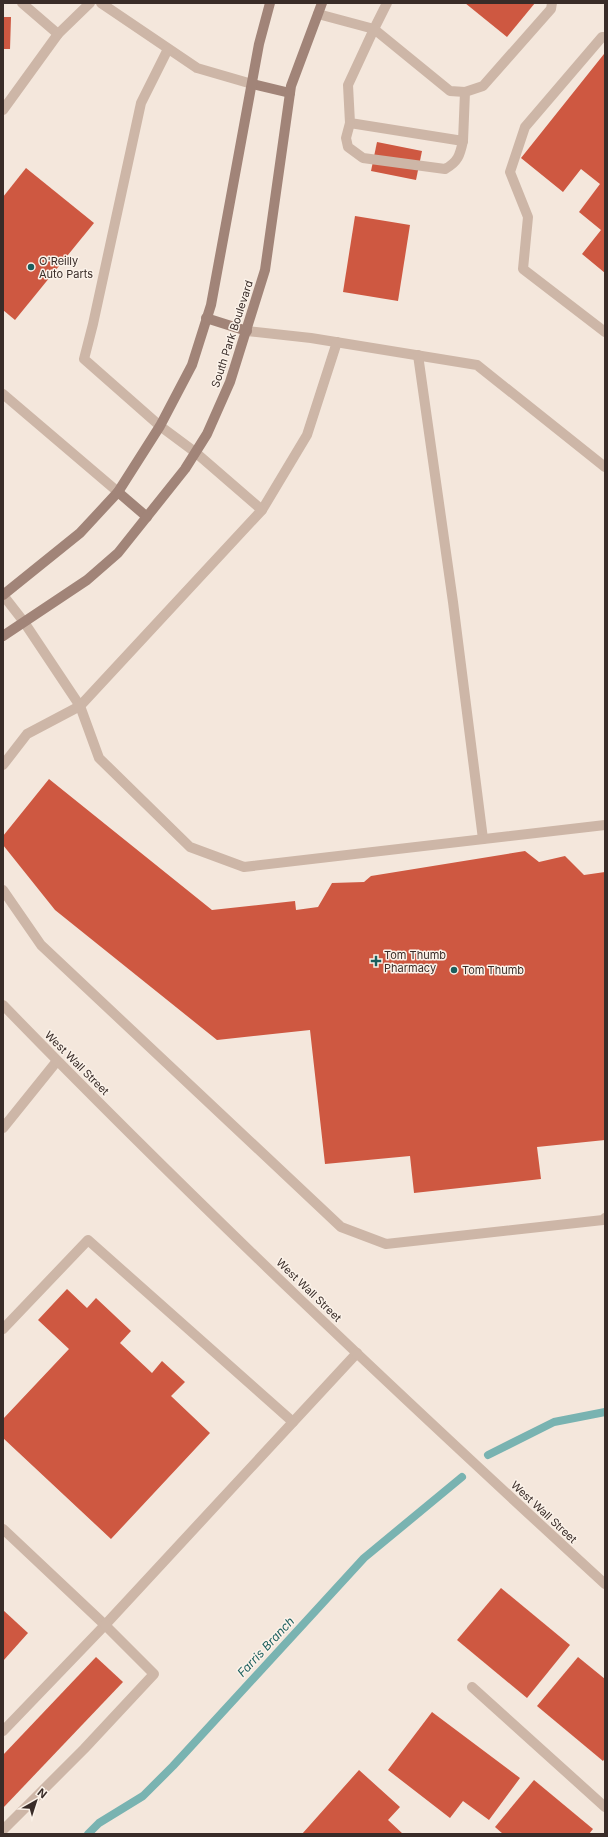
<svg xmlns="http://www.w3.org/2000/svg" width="608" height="1837" viewBox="0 0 608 1837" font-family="Inter,sans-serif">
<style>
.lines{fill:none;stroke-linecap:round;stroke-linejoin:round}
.stream{stroke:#79b3b1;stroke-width:8}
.building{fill:#ce5841}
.service{stroke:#cdb6a7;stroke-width:10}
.tertiary{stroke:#cdb6a7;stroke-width:10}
.secondary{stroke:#a18478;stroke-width:10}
.poi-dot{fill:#1b5e5d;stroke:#fbf2e9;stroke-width:1.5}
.labels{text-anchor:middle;stroke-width:3;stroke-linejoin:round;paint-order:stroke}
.poi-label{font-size:11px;fill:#392c28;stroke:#fbf2e9;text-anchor:start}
.street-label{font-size:11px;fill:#392c28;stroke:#fbf2e9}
.water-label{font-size:12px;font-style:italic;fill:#1b5e5d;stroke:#fbf2e9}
</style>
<rect width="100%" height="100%" fill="#f4e7dc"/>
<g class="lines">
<g class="stream">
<polyline points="488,1455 554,1422 605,1412"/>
<polyline points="88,1834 99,1823 143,1796 173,1766 364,1558 462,1477"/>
</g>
</g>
<g class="building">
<polygon points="465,3 535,3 507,37"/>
<polygon points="3,17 11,17 10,49 3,49"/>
<polygon points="604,54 605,54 605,273 582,254 601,230 579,212 600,184 581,169 563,192 521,158"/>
<polygon points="377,142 422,151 416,180 371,171"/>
<polygon points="26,168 94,223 15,320 3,310 3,197"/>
<polygon points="355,216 410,225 398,301 343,292"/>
<polygon points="49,779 212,910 295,901 296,910 318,907 332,883 364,882 371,876 525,851 539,862 565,856 584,875 605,872 605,1140 537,1147 541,1179 414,1193 410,1156 325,1164 310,1030 217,1040 55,910 3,845 3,836"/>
<polygon points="67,1289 87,1308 96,1298 131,1331 120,1343 152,1373 162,1361 185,1382 171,1396 210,1433 111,1539 3,1438 3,1419 69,1349 38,1320"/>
<polygon points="501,1588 570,1645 527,1698 457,1640"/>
<polygon points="3,1610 28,1633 3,1661"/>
<polygon points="96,1657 123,1682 3,1808 3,1755"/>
<polygon points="578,1657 605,1679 605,1758 603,1761 537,1706"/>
<polygon points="432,1712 520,1778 489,1820 463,1801 450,1818 388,1770"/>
<polygon points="359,1770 400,1807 388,1820 403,1834 302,1834"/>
<polygon points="534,1780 593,1829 589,1834 503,1834 495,1827"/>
</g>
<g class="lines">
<g class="service">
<polyline points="22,3 58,34"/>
<polyline points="101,3 197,68 252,84"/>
<polyline points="318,14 374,29 387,3"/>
<polyline points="605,37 602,37 525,127 510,172 528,217 523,269 605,332"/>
<polyline points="465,92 463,141 350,123 348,85 374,29 450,91 465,92 483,86 551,9 552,3"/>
<polyline points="3,110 58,34 90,3"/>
<path d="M350,123L346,138L348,147L363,158L445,169C458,162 460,155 463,141"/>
<polyline points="247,331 311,338 477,365 605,467"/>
<polyline points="418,355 453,602 483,839"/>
<polyline points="3,394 118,492"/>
<polyline points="262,510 307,435 337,342"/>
<polyline points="3,595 24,622 80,706 99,758 190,847 244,867 605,825"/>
<polyline points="3,765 27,734 80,706 262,510 195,452 160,426 84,359 93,324 141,103 168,49"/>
<polyline points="3,890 41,945 341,1227 386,1244 603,1220 605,1218"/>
<polyline points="3,1128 57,1061"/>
<polyline points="3,1329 88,1240 293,1422"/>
<polyline points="3,1529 105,1625 3,1731"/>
<polyline points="472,1687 605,1807"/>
<polyline points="3,1830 84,1749 154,1674 105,1625 357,1353"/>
</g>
<path class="tertiary" d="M3,1005C197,1205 400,1396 605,1584"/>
<g class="secondary">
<polyline points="252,84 290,93"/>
<polyline points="206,318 247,331"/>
<polyline points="118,492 147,517"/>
<polyline points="3,595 80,533 118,492 160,426 192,365 211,305 259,44 270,3"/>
<polyline points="3,636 87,580 118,553 185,469 207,434 230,382 265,270 291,86 322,3"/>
</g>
</g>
<g class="poi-dot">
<circle cx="31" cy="267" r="4"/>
<path d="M374 955h4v4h4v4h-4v4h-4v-4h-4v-4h4z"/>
<circle cx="454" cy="970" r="4"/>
</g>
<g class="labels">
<g class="poi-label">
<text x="39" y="265">O'Reilly<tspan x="39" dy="13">Auto Parts</tspan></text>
<text x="384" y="959">Tom Thumb<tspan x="384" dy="13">Pharmacy</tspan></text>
<text x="462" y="974">Tom Thumb</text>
</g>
<g class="street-label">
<text transform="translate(232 334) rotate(-72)" y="4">South Park Boulevard</text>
<text transform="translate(77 1063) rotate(45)" y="4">West Wall Street</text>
<text transform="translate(309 1290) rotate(44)" y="4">West Wall Street</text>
<text transform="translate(544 1512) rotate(43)" y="4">West Wall Street</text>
</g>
<g class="water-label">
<text transform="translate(266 1647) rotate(-47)" y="4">Farris Branch</text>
</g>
</g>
<rect width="608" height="1837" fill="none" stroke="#392c28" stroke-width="8"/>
<g transform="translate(36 1801) rotate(39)" stroke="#fbf2e9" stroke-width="3" paint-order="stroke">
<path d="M0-3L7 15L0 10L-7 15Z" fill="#392c28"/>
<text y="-6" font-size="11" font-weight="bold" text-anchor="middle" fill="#392c28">N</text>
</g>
</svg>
